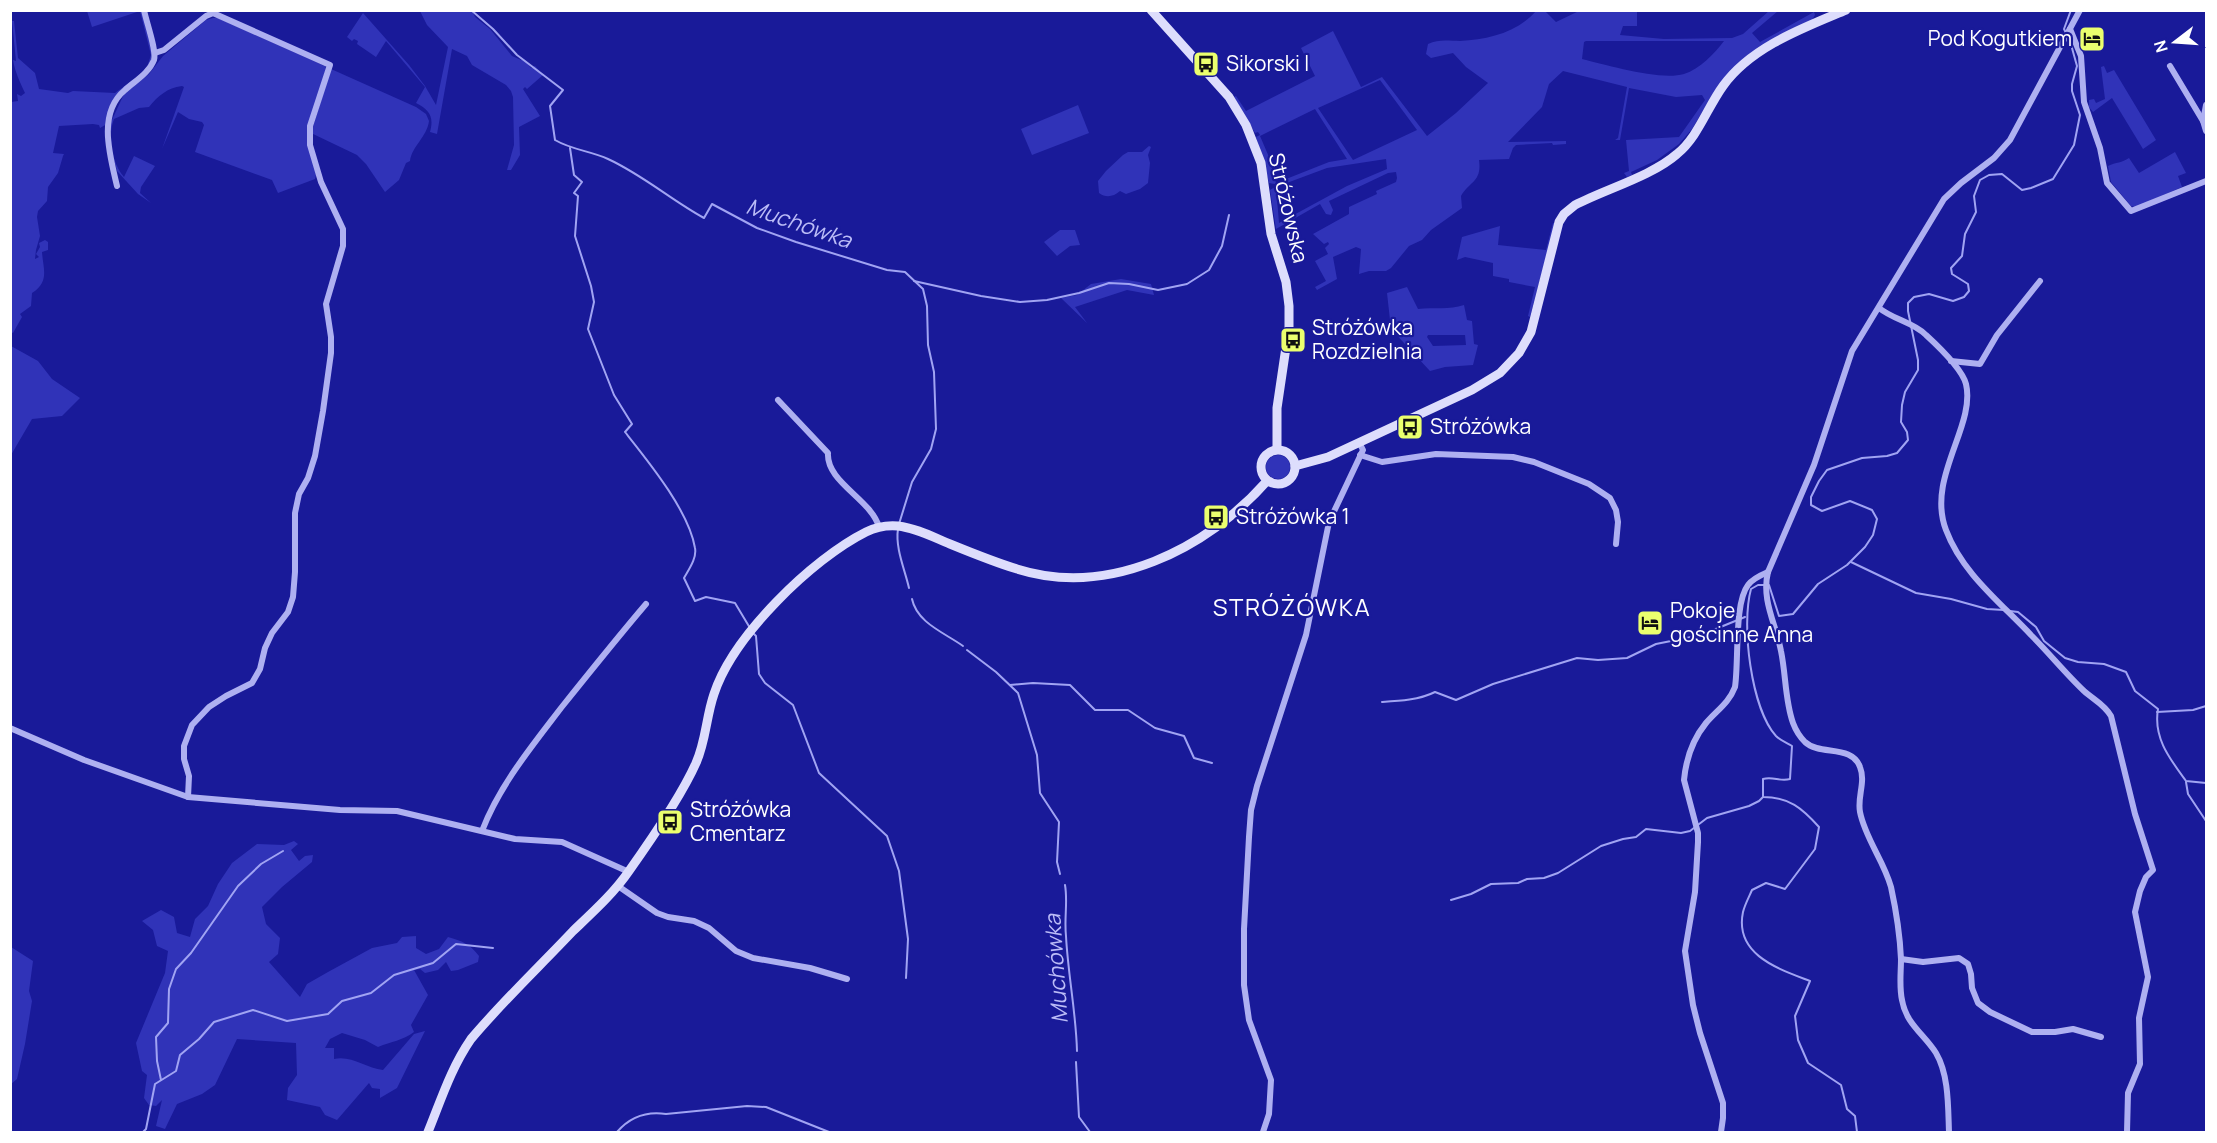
<svg xmlns="http://www.w3.org/2000/svg" width="2217" height="1143" viewBox="0 0 2217 1143" font-family="Manrope,sans-serif">
<style>
.green{fill:#3033b8;fill-rule:evenodd}
.lines{fill:none;stroke-linecap:round;stroke-linejoin:round}
.stream{stroke:#a1a4f3;stroke-width:2}
.street{stroke:#aeb0f1;stroke-width:6}
.secondary{stroke:#ddddfc;stroke-width:9}
.labels{text-anchor:middle;stroke-width:4.5;stroke-linejoin:round;paint-order:stroke}
.poi-label{font-size:21px;fill:#fff;stroke:#191a99;text-anchor:start}
.street-label{font-size:21px;fill:#fff;stroke:#191a99}
.water-label{font-size:22px;font-style:italic;fill:#bbbcf7;stroke:#191a99}
.quarter-label{font-size:24px;letter-spacing:1.5px;fill:#fff;stroke:#191a99}
</style>
<rect width="100%" height="100%" fill="#191a99"/>
<g class="green">
<path d="M1537,10L1545,11L1556,22L1579,11H1637V26H1623L1620,35L1664,39L1732,38L1743,34L1769,11H1778L1752,33L1760,42L1814,12L1815,15L1812,20L1719,84L1692,129L1679,144L1657,160L1631,172L1632,175L1627,177L1624,173L1629,171L1626,140L1679,137L1705,100L1702,95L1676,97L1629,88L1620,140H1615L1618,138L1627,87L1563,71L1549,84L1542,107L1508,142L1566,141V144L1553,145L1552,143L1516,145L1513,148L1509,159L1479,160C1482,182 1470,181 1461,196L1462,208L1431,230L1422,240L1409,246L1391,268L1386,271H1369L1359,274L1361,249L1356,247L1333,257L1337,279L1317,290L1315,287L1326,281L1315,261L1328,254L1325,248L1329,244L1328,242L1324,244L1313,234L1349,214V207L1377,194L1376,191L1396,182L1397,178L1396,172L1388,173L1329,201L1333,210L1331,215L1326,214L1320,204L1276,229L1270,190L1275,187V184L1269,183L1256,137L1260,135L1258,132L1255,133L1234,97L1236,96L1246,111L1315,76L1301,48L1333,31L1361,87L1382,77L1427,136L1456,113L1488,83L1466,67L1453,53L1431,58L1426,54L1428,44C1439,39 1448,41 1460,41C1489,39 1517,33 1537,10ZM1586,41H1724C1714,54 1700,69 1684,74C1660,81 1607,65 1582,59L1584,42ZM1380,80L1417,130L1353,160L1318,108ZM1315,109L1347,159L1329,162L1276,183L1269,157L1260,136ZM1386,159L1387,169L1347,186L1279,223L1276,187L1327,168Z"/>
<path d="M87,11H142L152,53C151,74 132,79 120,93C112,101 109,113 107,124L100,128L99,125L93,124L59,126L53,153L64,154L63,156L58,173L48,187L47,201L38,211L37,217L40,236L36,250L35,259L39,257L36,254L40,247L39,243L45,240L48,242V250L42,252C43,269 50,281 32,293L31,306L20,314L22,317L13,333L11,332V102L18,101L17,94L21,96L25,93C20,82 15,72 13,60L16,61L12,21H14L18,58L35,73L39,89L68,93L73,91L115,93L141,74L147,67L151,55L140,11L92,27Z"/>
<path d="M420,11H478L473,13L475,17L490,29L512,56L521,60L524,59L531,68L535,66L543,75L527,89L525,87L523,89L540,116L519,127L520,155L511,170H507L514,145L513,97L511,91L506,85L472,65L467,56L452,49L437,134L430,132C434,117 430,110 416,103L425,87L386,41L376,57L357,44L358,41L354,39L352,41L347,37L363,13L409,65L425,86L436,105L448,47L427,25Z"/>
<path d="M213,18H218L325,66L326,68L309,127L316,175L315,179L278,193L272,180L195,152L204,125L202,122L189,119L178,112L162,149L184,87L182,86C167,88 158,96 149,107L139,108L114,119C107,136 112,164 124,177L134,156L155,166L141,187L140,193L151,203L138,194L117,171L112,152L110,124L124,94L149,74L163,56L206,20Z"/>
<polygon points="2104,66 2107,73 2114,70 2156,140 2143,149 2112,98 2093,112 2089,107 2089,100 2094,99 2096,103 2105,99 2101,67"/>
<path d="M331,69L416,107L426,114L429,121C427,137 412,146 410,161L406,163L399,180L385,192L366,164L357,155L311,133Z"/>
<polygon points="1078,105 1089,133 1032,155 1021,129"/>
<path d="M1149,146L1151,147L1148,155L1150,163L1148,183L1140,189L1126,194L1120,191C1113,197 1106,198 1099,193L1098,181L1106,171L1123,155L1128,152H1142Z"/>
<path d="M2175,152L2186,173L2178,176L2182,187L2136,207L2131,206L2111,182L2108,166C2116,162 2122,163 2129,158L2139,173Z"/>
<polygon points="1553,223 1555,223 1530,317 1528,316 1535,287 1509,282 1509,279 1493,276 1493,263 1465,257 1457,260 1462,237 1500,226 1498,245 1546,250"/>
<polygon points="1060,230 1075,230 1080,245 1070,246 1057,256 1044,242"/>
<polygon points="1121,279 1151,284 1154,295 1127,290 1075,307 1087,323 1061,298 1077,295 1091,284"/>
<path d="M1407,287L1418,309C1434,307 1449,310 1464,305L1467,320L1472,321L1474,344L1478,345L1473,365L1445,367L1430,371L1391,329L1387,293ZM1428,335H1465L1466,345L1433,346L1427,337Z"/>
<polygon points="11,346 38,361 52,379 80,398 62,416 32,419 11,455"/>
<circle cx="1278" cy="467" r="12"/>
<path d="M294,841L298,844L291,850L299,861L305,856L313,855L312,862L282,887L262,907L266,924L280,938L278,954L269,962L300,997L307,984L328,972L372,948L397,943L402,937L416,936V948L426,954L439,949L448,937C462,941 470,944 479,956L478,962L458,970L451,971L446,962L438,970L425,973L420,969L414,970L428,995L411,1025L414,1032C402,1041 392,1041 378,1047L365,1040L342,1033L330,1039L325,1048H334V1059C351,1055 366,1068 383,1070L414,1034L425,1031L397,1088L380,1098V1089L372,1088L369,1083L337,1120L325,1115L320,1107L287,1100L288,1088L297,1075L296,1043L237,1039L215,1085L202,1094L177,1104L165,1129L156,1126L162,1100L156,1106L149,1105L144,1098L147,1075L142,1071L136,1043L165,973L168,951L157,946L153,930L142,921L161,910L174,917L177,933L190,937L195,919L208,906L218,884L232,863L257,844L284,845Z"/>
<polygon points="11,947 33,961 29,991 32,1001 25,1044 17,1079 11,1084"/>
</g>
<g class="lines">
<g class="stream">
<path d="M471,10L493,29L517,55L563,90L550,106L555,140C572,150 591,151 608,159C643,175 671,200 704,218L712,204L757,228L796,242L887,270L905,272L923,289L927,306L928,345L934,372L936,429L931,449L912,482L899,524"/>
<path d="M570,148L574,175L582,182L574,193L578,196L575,236L591,286L594,302L588,329L614,395L632,424L625,432C648,461 689,511 695,548C697,558 689,569 684,578L695,601L706,597L735,603L750,628"/>
<polyline points="914,281 981,296 1020,302 1047,300 1079,293 1109,283 1129,284 1158,290 1187,284 1209,270 1222,246 1229,215"/>
<path d="M898,529C895,548 905,570 909,588"/>
<polyline points="1851,562 1916,593 1951,599 1987,609 2004,610"/>
<path d="M912,599C917,623 945,633 963,646"/>
<path d="M2010,611L2018,612L2036,627L2044,641L2065,658L2078,662L2104,664L2126,672L2135,691L2158,709C2153,738 2170,759 2186,781L2206,783"/>
<polyline points="753,633 756,636 759,674 765,683 793,705 819,773 887,836 899,871 908,939 906,978"/>
<polyline points="967,650 996,672 1018,693 1037,755 1040,793 1059,822 1057,862 1060,874"/>
<polyline points="1010,685 1033,683 1070,685 1095,710 1128,710 1155,728 1184,736 1194,758 1212,763"/>
<path d="M1382,702C1400,701 1419,700 1435,692L1456,700L1493,684L1577,658L1598,660L1627,658L1656,644L1701,635L1745,617"/>
<polyline points="2157,712 2193,710 2206,706"/>
<polyline points="2186,782 2188,794 2206,821"/>
<path d="M1065,885C1068,902 1064,918 1066,936C1068,975 1076,1012 1077,1051"/>
<polyline points="1451,900 1471,894 1491,884 1518,883 1527,879 1544,878 1558,873 1601,846 1623,839 1636,837 1646,829 1681,833 1690,831 1707,818 1749,806 1759,801 1763,797"/>
<polyline points="1076,1062 1079,1117 1090,1132"/>
<polyline points="161,1080 157,1061 156,1037 168,1023 169,989 176,969 191,953 238,886 261,864 283,851"/>
<polyline points="143,1132 146,1129 155,1084 176,1071 180,1055 199,1039 214,1022 253,1010 287,1021 328,1014 342,1001 371,993 394,975 433,963 456,944 493,948"/>
<path d="M617,1132C630,1117 646,1111 666,1114L747,1106L766,1107L829,1132"/>
<path d="M1857,1132L1855,1116L1847,1109L1841,1085L1808,1063L1798,1040L1795,1016L1810,981C1779,969 1734,955 1743,912C1745,904 1749,897 1752,890L1766,883L1785,889L1815,849L1819,827C1802,808 1789,797 1763,797V779C1773,776 1780,782 1790,779L1792,746C1787,743 1780,740 1776,736C1751,708 1741,625 1751,589L1758,585H1769L1779,616L1793,614L1818,584L1847,565L1865,547L1873,535L1877,519L1872,510L1850,501L1822,511L1811,505V497L1819,481L1827,470L1862,458L1887,456L1897,453L1908,440L1907,432L1901,422L1902,405L1905,392L1918,370V360L1908,311V303L1914,297L1929,294L1953,301L1964,297L1969,291L1968,284L1952,274L1951,268L1962,256L1965,234L1976,212L1974,196L1980,180L1989,175L2002,174L2022,190L2031,188L2053,179L2074,145L2080,115L2072,91V84L2077,66L2070,41L2064,29L2071,10"/>
</g>
<g class="street">
<polyline points="2070,29 2081,56 2084,102 2100,148 2107,183 2131,211 2206,181"/>
<polyline points="155,53 164,50 206,16 213,13 330,65 310,126 310,145 321,182 343,229 343,246 326,304 331,337 331,353 323,411 315,456 308,478 299,494 295,513 295,572 293,597 288,612 272,633 265,648 260,669 252,683 226,696 209,707 192,725 184,746 184,759 189,776 188,797"/>
<polyline points="2170,66 2203,121"/>
<polyline points="2206,105 2203,121 2206,131"/>
<path d="M117,186C110,156 97,113 125,90C135,81 149,73 154,60C157,51 146,21 144,10"/>
<path d="M1879,308C1894,320 1913,322 1926,335C1938,346 1962,369 1966,384C1976,426 1926,478 1946,530C1962,573 2001,603 2031,635C2049,653 2066,674 2084,691C2094,700 2104,704 2111,716L2135,814L2153,870L2146,877L2140,891L2135,912L2148,977L2139,1018L2140,1064L2128,1093L2127,1132"/>
<polyline points="1951,361 1980,364 1997,335 2040,281"/>
<path d="M778,400L828,453C826,482 871,499 879,527"/>
<polyline points="1360,455 1382,462 1436,454 1513,457 1534,462 1589,484 1610,498 1616,510 1618,522 1616,544"/>
<polyline points="10,728 84,760 188,797 340,810 397,811 515,839 562,842 629,872"/>
<path d="M482,831C499,786 532,746 561,708C589,673 617,638 646,604"/>
<polyline points="618,886 657,913 668,917 694,921 709,928 736,951 753,958 810,968 847,979"/>
<polyline points="1901,959 1923,962 1959,958 1968,964 1971,974 1972,988 1978,1003 1990,1012 2032,1032 2055,1032 2073,1029 2101,1037"/>
<polyline points="1263,1132 1269,1114 1271,1080 1249,1020 1244,985 1244,929 1249,837 1251,810 1257,786 1306,635 1329,522 1363,450 1359,442"/>
<path d="M1721,1132L1723,1118V1103L1700,1033L1693,1005L1685,951L1695,892L1698,842V833L1684,780C1686,759 1693,739 1706,723C1716,711 1729,703 1735,687C1739,661 1734,603 1748,585C1753,578 1761,575 1768,572"/>
<path d="M1949,1132C1948,1107 1949,1075 1936,1053C1924,1034 1906,1024 1902,1000C1899,986 1901,973 1901,959C1900,936 1896,910 1891,887C1884,861 1865,838 1860,812C1857,797 1866,782 1860,767C1852,744 1820,756 1805,742C1799,736 1796,731 1793,723C1785,701 1786,675 1781,651C1776,624 1761,600 1768,572L1814,465L1852,351L1944,199L1961,183L1994,158L2010,140L2080,10"/>
</g>
<g class="secondary">
<polyline points="1151,10 1229,97 1246,125 1261,163 1271,234 1286,282 1289,306 1289,327 1277,408 1277,449"/>
<circle cx="1278" cy="467" r="17"/>
<path d="M1295,466L1328,457L1472,390L1500,373L1519,353L1531,332L1559,222L1564,214L1575,205C1606,189 1652,176 1677,154C1698,137 1707,108 1723,86C1751,47 1803,28 1846,10"/>
<path d="M428,1132C441,1100 451,1068 471,1039C503,1001 539,967 573,931C593,912 614,893 629,871C651,840 681,797 696,763C706,741 706,717 714,694C733,636 812,559 866,532C876,527 886,525 898,526C916,528 933,537 950,544C972,553 994,562 1017,569C1109,598 1207,549 1267,481"/>
</g>
</g>
<defs>
<symbol id="hotel-square" viewBox="-11 -11 22 22"><rect x="-9" y="-9" width="18" height="18" rx="4" fill="#ebff6e" stroke="#191a99"/><path d="M-6-4.5h1.5V1H6V5H4.5V3h-9V5H-6ZM-4 0a1.8 1.8 0 1 1 3.6 0ZM.5 0V-2.5h3Q6-2.5 6 0Z" fill="#111"/></symbol>
<symbol id="bus-square" viewBox="-11 -11 22 22"><rect x="-9" y="-9" width="18" height="18" rx="4" fill="#ebff6e" stroke="#191a99"/><path d="M-5-6H5V4H4V6H2V4H-2V6H-4V4H-5ZM-3.5-4V0h7V-4ZM-3.5 1.2v1.5H-2V1.2ZM2 1.2v1.5H3.5V1.2Z" fill="#111"/></symbol>
</defs>
<g fill-rule="evenodd">
<use href="#hotel-square" x="2077" y="24" width="30" height="30"/>
<use href="#bus-square" x="1191" y="49" width="30" height="30"/>
<use href="#bus-square" x="1278" y="325" width="30" height="30"/>
<use href="#bus-square" x="1395" y="412" width="30" height="30"/>
<use href="#bus-square" x="1201" y="502" width="30" height="30"/>
<use href="#hotel-square" x="1635" y="608" width="30" height="30"/>
<use href="#bus-square" x="655" y="807" width="30" height="30"/>
</g>
<g class="labels">
<g class="poi-label">
<text x="2072" y="46" text-anchor="end">Pod Kogutkiem</text>
<text x="1226" y="71">Sikorski I</text>
<text x="1312" y="335">Stróżówka<tspan x="1312" dy="24">Rozdzielnia</tspan></text>
<text x="1430" y="434">Stróżówka</text>
<text x="1236" y="524">Stróżówka 1</text>
<text x="1670" y="618">Pokoje<tspan x="1670" dy="24">gościnne Anna</tspan></text>
<text x="690" y="817">Stróżówka<tspan x="690" dy="24">Cmentarz</tspan></text>
</g>
<g class="street-label">
<text transform="translate(1288 208) rotate(77)" y="7">Stróżowska</text>
</g>
<g class="water-label">
<text transform="translate(799 223) rotate(19)" y="8">Muchówka</text>
<text transform="translate(1056 969) rotate(-94)" y="8">Muchówka</text>
</g>
<g class="quarter-label">
<text x="1292" y="616">STRÓŻÓWKA</text>
</g>
</g>
<rect width="2217" height="1143" fill="none" stroke="#ffffff" stroke-width="24"/>
<g transform="translate(2175 42) rotate(253)" stroke="#191a99" stroke-width="4.5" paint-order="stroke">
<path d="M0-4.5L10 22L0 15L-10 22Z" fill="#ffffff"/>
<text y="-9" font-size="16" font-weight="bold" text-anchor="middle" fill="#ffffff">N</text>
</g>
</svg>
